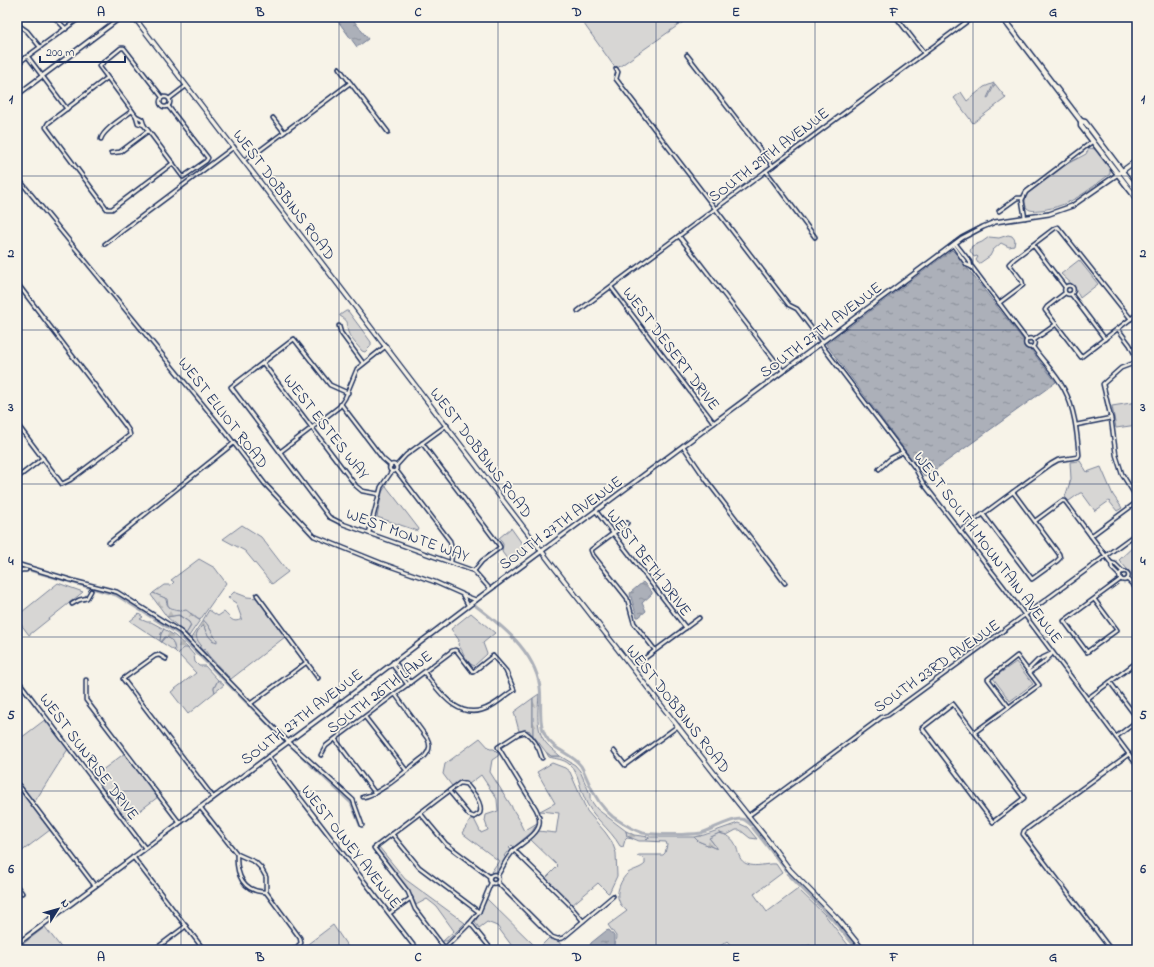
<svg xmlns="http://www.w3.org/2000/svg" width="1154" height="967" viewBox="0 0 1154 967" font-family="'Indie Flower',sans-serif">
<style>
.green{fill:#d7d6d4;stroke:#798299}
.forest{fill:url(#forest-firs);stroke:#798299}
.water{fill:url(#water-ripples);stroke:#727c95}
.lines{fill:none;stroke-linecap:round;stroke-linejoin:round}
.canal{stroke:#acb0b9;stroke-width:3}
.minor-casing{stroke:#1b2f5e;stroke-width:5.5}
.tertiary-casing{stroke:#1b2f5e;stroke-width:6}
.secondary-casing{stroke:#1b2f5e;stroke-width:6}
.primary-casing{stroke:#1b2f5e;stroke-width:7}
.minor{stroke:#f7f3e8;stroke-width:2.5}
.tertiary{stroke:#f7f3e8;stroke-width:3}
.secondary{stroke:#f7f3e8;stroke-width:3.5}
.primary{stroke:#f7f3e8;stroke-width:4}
.grid{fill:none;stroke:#1b2f5e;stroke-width:1;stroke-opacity:0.55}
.labels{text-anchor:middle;stroke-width:3.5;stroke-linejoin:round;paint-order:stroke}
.street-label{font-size:16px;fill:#1b2f5e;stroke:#f7f3e8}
.neatline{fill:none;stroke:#1b2f5e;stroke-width:1.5}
.grid-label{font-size:13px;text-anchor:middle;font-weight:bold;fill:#1b2f5e}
</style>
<defs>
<pattern id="forest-firs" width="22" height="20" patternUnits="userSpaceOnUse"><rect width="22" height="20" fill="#d7d6d4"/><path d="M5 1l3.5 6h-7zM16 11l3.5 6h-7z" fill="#b8b8b8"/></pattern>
<pattern id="water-ripples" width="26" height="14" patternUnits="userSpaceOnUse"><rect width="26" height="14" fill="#acb0b9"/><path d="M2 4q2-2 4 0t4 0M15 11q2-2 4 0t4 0" fill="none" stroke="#8b909a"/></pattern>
</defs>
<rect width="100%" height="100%" fill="#f7f3e8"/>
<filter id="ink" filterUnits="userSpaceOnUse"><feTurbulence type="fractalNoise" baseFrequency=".025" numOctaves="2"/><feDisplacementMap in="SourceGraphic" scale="8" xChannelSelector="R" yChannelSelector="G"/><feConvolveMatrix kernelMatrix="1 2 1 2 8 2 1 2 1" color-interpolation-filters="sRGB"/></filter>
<g filter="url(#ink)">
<g class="green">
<polygon points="579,17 674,17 680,24 616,69"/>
<polygon points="994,83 987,98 989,97 989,96 995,84 1006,98 973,123 954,98 961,92 967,101 984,87"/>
<path d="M1089,148L1095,149L1110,168V174C1087,191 1071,206 1041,210C1036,210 1031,212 1027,208C1024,204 1025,198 1027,194L1067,164L1086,154Z"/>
<polygon points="1008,235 1012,236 1015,240 1014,246 1009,247 1001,243 993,250 990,256 980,263 978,263 976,260 978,257 977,256 974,257 970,251 972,246 982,242 989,237 999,238"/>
<polygon points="1079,260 1098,284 1080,298 1074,286 1061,274"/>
<path d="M346,311H348L371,342V346L365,352L362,351C358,346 350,338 348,332C345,324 352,323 340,316V315Z"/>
<polygon points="1137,402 1137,425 1116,428 1112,406"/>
<polygon points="1080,461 1087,472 1101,467 1113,495 1122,508 1117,511 1109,501 1095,511 1082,493 1080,493 1069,501 1065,497 1071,479 1070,462"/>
<polygon points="386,486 419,529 418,531 377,517 382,492"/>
<polygon points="242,525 261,537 288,572 272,584 245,551 223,539"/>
<polygon points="511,528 528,552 511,564 502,552 503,544 499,538"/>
<polygon points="1137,543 1137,580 1119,560"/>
<path d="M199,559L215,568L226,583L200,620C196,619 194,614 190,613C182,610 175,611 168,606L167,599L153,593L164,585H171L174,582L171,580Z"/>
<polygon points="58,583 83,592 29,635 17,619 17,616"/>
<path d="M234,592L247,597L258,598L285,637L231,679C224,672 196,644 196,637C196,632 199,629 202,626H204L206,632L213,641L217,640C212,634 208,623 203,620L209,610L218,616L224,612C231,618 232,624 242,619L236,603L228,598Z"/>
<path d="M471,613L495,633L483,643L487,654L474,666C465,662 464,651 458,645L459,640L451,629Z"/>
<polygon points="139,614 143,617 140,619 147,622 151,622 164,629 161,634 160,641 130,621"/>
<polygon points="178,615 189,622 191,625 186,634 167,617"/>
<path d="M165,637C173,637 174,644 175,651L161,642Z"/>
<polygon points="183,647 188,648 194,655 195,662 199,666 205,666 218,680 214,688 215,692 188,714 171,692 196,673 178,654"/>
<polygon points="1016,662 1033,684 1010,701 993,678"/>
<polygon points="533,698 533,735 530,733 530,731 527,730 526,732 519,731 514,712"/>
<polygon points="46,719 68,749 34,803 17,780 17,741"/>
<polygon points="480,738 490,749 494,749 499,754 498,756 492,760 490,772 512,807 512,808 521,822 520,823 524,831 537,823 532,832 514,847 512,845 509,848 512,850 509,853 507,852 504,856 506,858 499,869 494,873 491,872 499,861 462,833 471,819 474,819 481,833 488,830 485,821 486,815 498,811 497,799 481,775 469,784 461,781 452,786 443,774 445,764"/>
<path d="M546,752L551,756H560L575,765L580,771L590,794V799L597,809L626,831L627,836L633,839L627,838L625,840L623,847L620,846C610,828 591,817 584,797C579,785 579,773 569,764C563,759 556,759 549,757Z"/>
<polygon points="125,753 158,797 126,821 93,777"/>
<polygon points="552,763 565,768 570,772 587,811 605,832 612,842 616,853 617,876 609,893 608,893 598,883 572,905 546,878 558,866 530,839 538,831 556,833 559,813 540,811 555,803 537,772"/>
<polygon points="17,786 50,830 17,855"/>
<path d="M719,833C744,838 732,858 747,864C757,868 766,863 776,864L782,873L754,894L767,912L798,889L825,915L852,950H813L810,945L802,947L799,950H735L727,941L715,950H616L615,947L616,936L608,925L627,911C624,908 620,905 619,901C615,893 621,879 628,873C634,869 640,869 645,864V860L643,858L637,856L639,855H663L665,853L667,845L666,842L645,841L649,837H694L698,841L715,848H717L709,838Z"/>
<polygon points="379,847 405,879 465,923 447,941 443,941 454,931 436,906 427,899 416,905 409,891 378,850"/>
<polygon points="487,899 538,949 549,938 552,940 558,941 565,950 515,950 497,926 487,922 479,928 475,922 476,920"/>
<polygon points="333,925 350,950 300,950"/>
<polygon points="45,927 63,950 27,950 23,944"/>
</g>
<g class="forest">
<path d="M153,593L165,598C166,600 167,602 167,604C170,611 180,612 186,610C191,613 195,619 200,620L189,636L186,634L191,626L189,622L179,615L167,617L151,595Z"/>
<path d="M203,620C208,623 212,634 217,640V642C210,640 206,633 204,626H202C188,639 204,644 209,657L191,638Z"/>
<path d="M164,629L175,636L188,648H183L178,654L175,651C174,644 173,638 165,637L161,642L160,641L161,634Z"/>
<polygon points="218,680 224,685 215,692 214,688"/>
<path d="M539,694C538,710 535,730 546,743C550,748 556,752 560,756H551L546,752L533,735V698Z"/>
<polygon points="738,823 747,827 757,839 750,838 740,830 736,830 727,835 719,833 709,838 717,848 715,848 698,841 694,837 704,835"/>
<polygon points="626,831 634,835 649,837 645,841 639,841 627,836"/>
</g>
<g class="water">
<polygon points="335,17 351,17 368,39 357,47"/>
<polygon points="952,250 957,255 1056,382 925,477 826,344"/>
<polygon points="643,582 652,592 652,594 642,603 646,611 639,617 637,617 630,594 631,592"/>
<polygon points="609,930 614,936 614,950 588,950 591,943 606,931"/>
</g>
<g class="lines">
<g class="canal">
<polyline points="17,566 22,568"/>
<polyline points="29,570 116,595 177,633 285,741"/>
<path d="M468,600C497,622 534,648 540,687C542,701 538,722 545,735C553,751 572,753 581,766C584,771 586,777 589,783C594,795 603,809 613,817C622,823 633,830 643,833C655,835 689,835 701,833C712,830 729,819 741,819C745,819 748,822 751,825"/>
<polyline points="292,747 351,803 360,825"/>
<polyline points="753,828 786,870"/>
<polyline points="788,874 832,919 858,950"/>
</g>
<defs>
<g id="minor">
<polyline points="54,17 66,29"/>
<polyline points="896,17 924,53"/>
<polyline points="1136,17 1137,19"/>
<polyline points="679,22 685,17"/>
<polyline points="1007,23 1015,17"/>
<polyline points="17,24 27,31 40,47"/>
<polyline points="687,55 773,166"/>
<polyline points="28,57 67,109"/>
<polyline points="17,64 81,17"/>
<polyline points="339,68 388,132"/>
<polyline points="616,69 618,72 616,79 789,305 797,309 822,342"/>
<polyline points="107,78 48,123 46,127 107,209 112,209 173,163"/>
<circle cx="165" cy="102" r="5"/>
<polyline points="162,97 124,48 121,48 99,66 136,116 142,119 144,125 183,177 206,161 208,158 168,106"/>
<polyline points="169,99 186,86"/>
<polyline points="136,116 138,123 144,125"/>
<polyline points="273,118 284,132"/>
<path d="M101,139C103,130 124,117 132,111"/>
<polyline points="111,153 120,152 148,131"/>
<polyline points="244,160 250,156 255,154 350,83"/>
<polyline points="766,171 815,237"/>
<polyline points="17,177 227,434 265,484 314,536 381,563 435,582 462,594 468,605"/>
<polyline points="999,211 1017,198 1022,198"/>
<polyline points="1025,218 1022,200 1026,192 1093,141"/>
<polyline points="679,236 783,371"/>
<polyline points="955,243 970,262 971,267"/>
<polyline points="105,244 234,147"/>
<polyline points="953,245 967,265 972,267 1027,340"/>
<polyline points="1033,245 1065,287"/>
<polyline points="17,283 125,425 129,431 130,435 70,480 62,484 17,424"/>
<circle cx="1069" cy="290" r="4.5"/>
<polyline points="611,287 714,423"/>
<polyline points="1065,293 1047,307 1045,310 1081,357 1137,314"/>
<polyline points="1071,294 1105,339"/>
<polyline points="999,303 1023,285 1022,281 1009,264 1014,259 1055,228 1058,227 1131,319"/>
<polyline points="578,311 973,17"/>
<polyline points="339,326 341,333 363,363"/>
<polyline points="1118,329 1130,345 1137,359"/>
<circle cx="1030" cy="343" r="4.5"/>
<polyline points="1034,340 1055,325"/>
<polyline points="820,343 915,468 923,483 1003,586 1137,765"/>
<polyline points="1137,362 1121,368 1103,384 1111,418 1116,455 1122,474 1137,498"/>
<polyline points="263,363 356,486 362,491 379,494"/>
<polyline points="348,393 330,385 294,339 231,387 329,517 343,524 474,571 490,589"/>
<polyline points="341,404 383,459 391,466"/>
<polyline points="1076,425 1111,418"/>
<polyline points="422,443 499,545 500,547 498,549 482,561 474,571"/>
<polyline points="683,446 707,481 785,583"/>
<polyline points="280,452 339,407 345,398 357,369 386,346"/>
<circle cx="393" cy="468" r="3.5"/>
<polyline points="396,466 406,455 447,425"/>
<polyline points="879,469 891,458 903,452"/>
<polyline points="396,470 450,541 452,551 451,563"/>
<polyline points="17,478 43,458"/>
<polyline points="596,511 686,628"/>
<polyline points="983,514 1032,579 1057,561 1060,558 1059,554 1013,492"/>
<polyline points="1035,521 1062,501 1065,501 1111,563 1112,568 1120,576"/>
<polyline points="627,523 591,550 593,555 627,598 634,623 655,650"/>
<path d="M960,531L1051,464L1058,460L1078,457L1079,455C1077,433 1075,409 1064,389C1056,374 1043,361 1033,347"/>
<polyline points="369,533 381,487 392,471"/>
<polyline points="1091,536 1137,502"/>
<polyline points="109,543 235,442"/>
<polyline points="1111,563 1115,564 1123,572"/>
<polyline points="17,564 74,581 117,592 181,632 280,734 353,800 362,825"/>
<circle cx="1124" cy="576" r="4.5"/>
<polyline points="17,572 22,570 26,570"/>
<polyline points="1127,579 1137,589"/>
<polyline points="257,595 318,678"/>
<polyline points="463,595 476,600"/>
<polyline points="1094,599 1117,630 1087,652 1064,621 1121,579"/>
<polyline points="72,604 79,600 87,598 91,591"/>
<polyline points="166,659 159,655 155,656 123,679 213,797"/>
<polyline points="393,662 397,665 411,683"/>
<polyline points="393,663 394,667 408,685"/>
<polyline points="633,667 699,618"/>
<polyline points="1028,670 1038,660 1053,653"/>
<polyline points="1030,672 1042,664 1051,655"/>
<polyline points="17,679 145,848"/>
<polyline points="86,680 86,700 179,822"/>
<polyline points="1110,682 1137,718"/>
<polyline points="1087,699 1137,662"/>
<polyline points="250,704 307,662"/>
<polygon points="953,704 1024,798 993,822 922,728"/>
<polyline points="365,717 406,770"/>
<polyline points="975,732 1039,685 1017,656 988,679 1009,707"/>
<polyline points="1116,737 1137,721"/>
<polyline points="335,739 375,793"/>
<polyline points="614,751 625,765 678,726"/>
<path d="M321,755L326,746L335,739L452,651L455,650L457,651L473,672L493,656L506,671L514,690C506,695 499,702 491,706C460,724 440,693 424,672"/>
<polyline points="268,756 417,950"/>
<polyline points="17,783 95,886"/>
<path d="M363,797C380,795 410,767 425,756C430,750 431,745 427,738L395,694"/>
<polyline points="200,807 237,854 255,862 261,868 266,877 266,892 300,938 301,943 297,947 292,950"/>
<polyline points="420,813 446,844 490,877"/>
<polyline points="748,816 882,717 888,715 1137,533"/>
<polyline points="392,834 419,867 479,912"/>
<polyline points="514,850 568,903 583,921"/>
<path d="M237,854C236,875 243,892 266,892"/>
<polyline points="133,857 204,950"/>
<circle cx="494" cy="879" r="4.5"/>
<path d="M497,876C503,867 507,857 515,849C522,843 534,837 538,828C541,822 539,815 536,809L498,747L518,734L525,732C534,738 539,748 542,758"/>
<polyline points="497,882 552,937 558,939 563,938 613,896"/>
<polyline points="17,886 22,893"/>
<polyline points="390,913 411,898"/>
<polyline points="470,923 492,950"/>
<polyline points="154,950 186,926"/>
<polyline points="438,950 444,948"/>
<polyline points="443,950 470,923 479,912 491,883"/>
<path d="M446,950L415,909L408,892L374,848L449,791L460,783L466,784C472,791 483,803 480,813L474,817L469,815L449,791"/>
<polyline points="1111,950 1023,834 1024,831 1129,754"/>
</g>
<g id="tertiary">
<polyline points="17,95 121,17"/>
<polyline points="17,944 339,704 476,600 962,238 983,227 995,222 1049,214 1072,206 1118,174"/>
</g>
<g id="secondary">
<polyline points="134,17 553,566 714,773 767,839 790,870 838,919 863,950"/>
<polyline points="1118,174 1137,160"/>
</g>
<g id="primary">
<polyline points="1002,17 1081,121 1085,122 1137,191"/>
<polyline points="1081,121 1081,126 1137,199"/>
</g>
</defs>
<use href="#minor" class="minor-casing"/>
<use href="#tertiary" class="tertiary-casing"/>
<use href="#secondary" class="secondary-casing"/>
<use href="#primary" class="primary-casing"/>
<use href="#minor" class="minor"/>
<use href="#tertiary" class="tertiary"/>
<use href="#secondary" class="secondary"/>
<use href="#primary" class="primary"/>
</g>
</g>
<path class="grid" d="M181,17V950M339,17V950M498,17V950M656,17V950M815,17V950M973,17V950M17,176H1137M17,330H1137M17,484H1137M17,637H1137M17,791H1137"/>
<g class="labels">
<g class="street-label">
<text transform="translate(768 154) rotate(-37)" y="6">SOUTH 29TH AVENUE</text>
<text transform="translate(285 194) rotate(53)" y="6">WEST DOBBINS ROAD</text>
<text transform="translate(820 329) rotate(-37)" y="6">SOUTH 27TH AVENUE</text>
<text transform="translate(672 348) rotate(53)" y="6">WEST DESERT DRIVE</text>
<text transform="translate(224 412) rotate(52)" y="6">WEST ELLIOT ROAD</text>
<text transform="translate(327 426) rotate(52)" y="6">WEST ESTES WAY</text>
<text transform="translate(482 452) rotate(53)" y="6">WEST DOBBINS ROAD</text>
<text transform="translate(560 522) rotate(-36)" y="6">SOUTH 27TH AVENUE</text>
<text transform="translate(408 534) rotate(20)" y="6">WEST MONTE WAY</text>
<text transform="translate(989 547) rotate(53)" y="6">WEST SOUTH MOUNTAIN AVENUE</text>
<text transform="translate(650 562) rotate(53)" y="6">WEST BETH DRIVE</text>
<text transform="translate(936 665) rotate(-35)" y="6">SOUTH 23RD AVENUE</text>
<text transform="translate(379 691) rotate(-37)" y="6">SOUTH 26TH LANE</text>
<text transform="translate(679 708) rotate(52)" y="6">WEST DOBBINS ROAD</text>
<text transform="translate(301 716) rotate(-37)" y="6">SOUTH 27TH AVENUE</text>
<text transform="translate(90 756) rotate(53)" y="6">WEST SUNRISE DRIVE</text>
<text transform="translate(352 846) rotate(52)" y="6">WEST OLNEY AVENUE</text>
</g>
</g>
<rect width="1154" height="967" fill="none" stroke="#f7f3e8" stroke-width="44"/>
<g transform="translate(58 909) rotate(53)" stroke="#f7f3e8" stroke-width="3" paint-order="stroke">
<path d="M0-3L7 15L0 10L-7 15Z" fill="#1b2f5e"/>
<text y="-6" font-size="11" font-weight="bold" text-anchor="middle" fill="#1b2f5e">N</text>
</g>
<path d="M40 56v6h85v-6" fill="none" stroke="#1b2f5e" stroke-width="2"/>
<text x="46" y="56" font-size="12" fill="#1b2f5e" stroke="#f7f3e8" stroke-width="3" paint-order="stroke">200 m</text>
<rect x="22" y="22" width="1110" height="923" class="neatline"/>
<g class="grid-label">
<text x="101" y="16">A</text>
<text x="260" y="16">B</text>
<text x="418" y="16">C</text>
<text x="577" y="16">D</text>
<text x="736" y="16">E</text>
<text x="894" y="16">F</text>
<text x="1053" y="16">G</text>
<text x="11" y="103">1</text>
<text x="1143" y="103">1</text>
<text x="11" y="257">2</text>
<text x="1143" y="257">2</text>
<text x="11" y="411">3</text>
<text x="1143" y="411">3</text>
<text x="11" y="565">4</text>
<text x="1143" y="565">4</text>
<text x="11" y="719">5</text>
<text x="1143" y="719">5</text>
<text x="11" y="873">6</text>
<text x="1143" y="873">6</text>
<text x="101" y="961">A</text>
<text x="260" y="961">B</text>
<text x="418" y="961">C</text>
<text x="577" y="961">D</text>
<text x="736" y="961">E</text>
<text x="894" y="961">F</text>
<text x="1053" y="961">G</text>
</g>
</svg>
